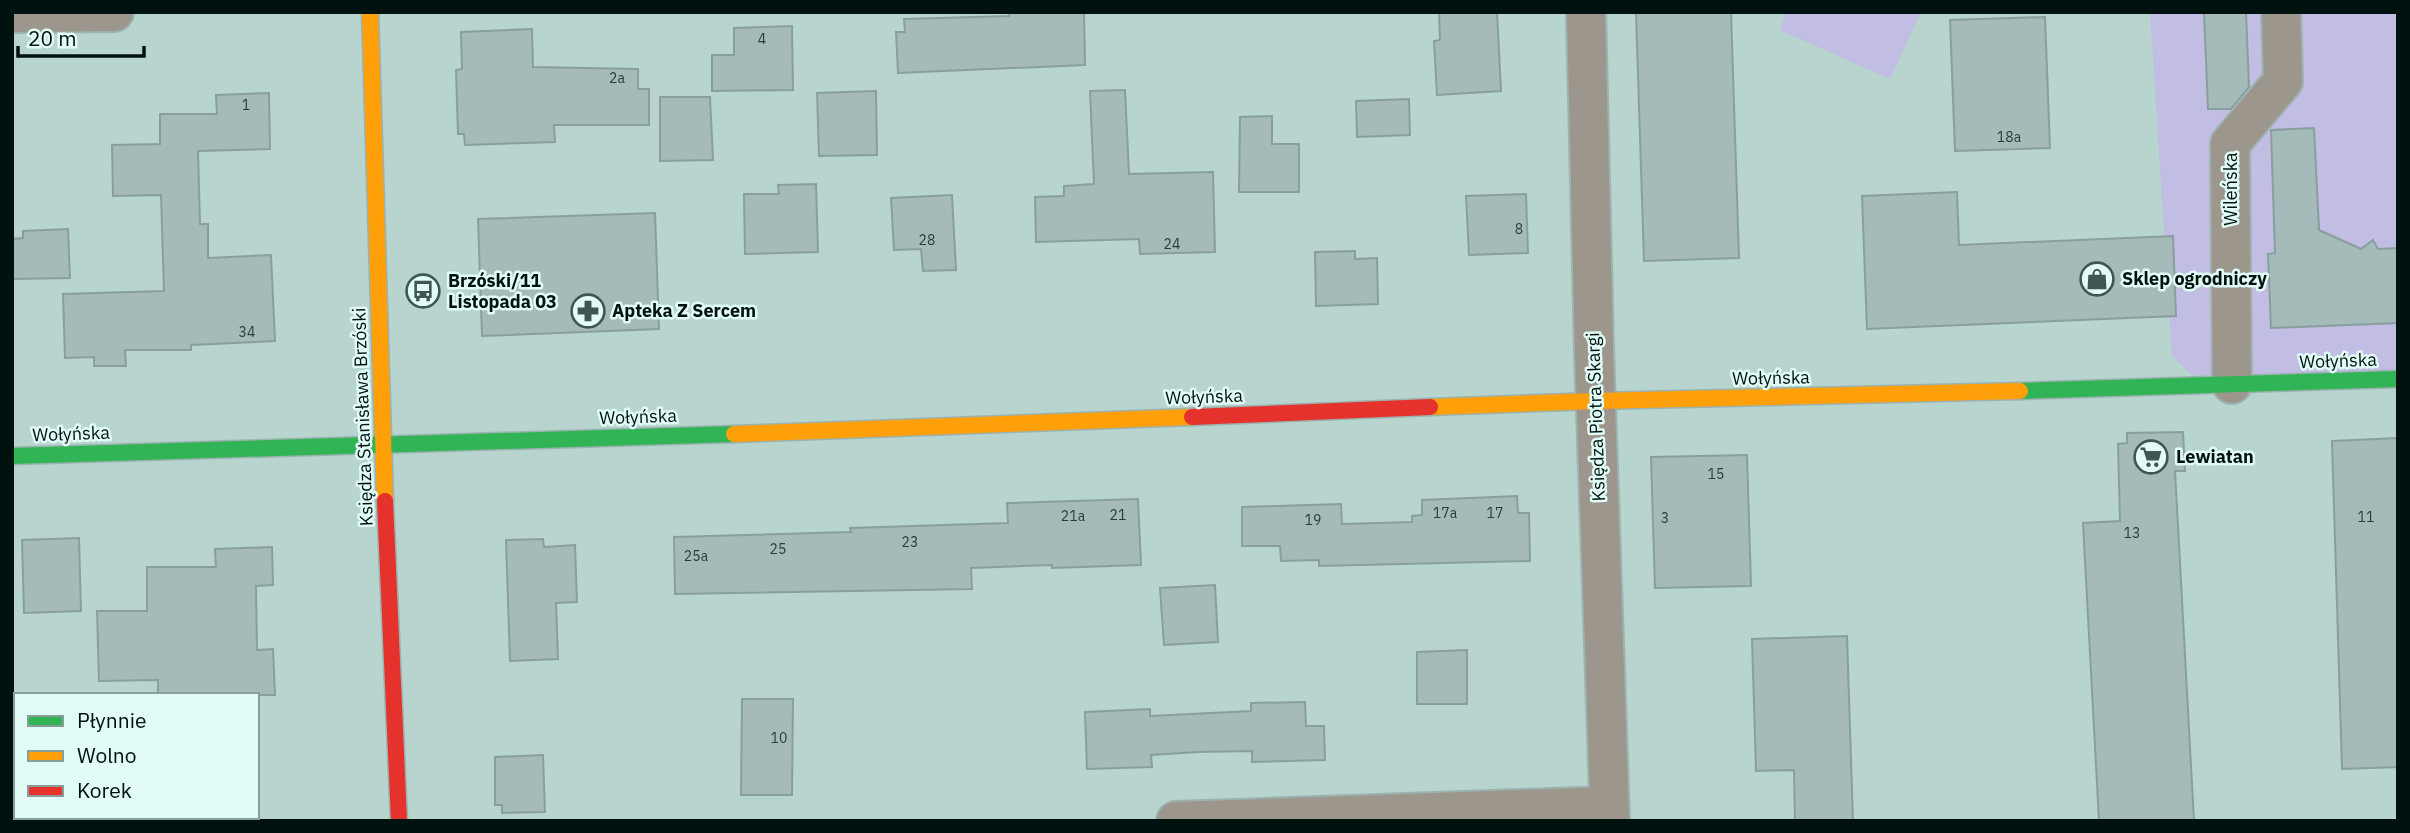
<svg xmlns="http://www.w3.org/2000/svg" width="2410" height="833" viewBox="0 0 2410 833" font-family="'IBM Plex Sans',sans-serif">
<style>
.green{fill:#c1bde3}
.building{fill:#a4bbba;stroke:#899f9e;stroke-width:2}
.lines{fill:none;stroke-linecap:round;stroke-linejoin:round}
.street-casing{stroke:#9cb2af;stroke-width:42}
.fast-casing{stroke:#9cb2af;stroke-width:19}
.slow-casing{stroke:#9cb2af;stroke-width:19}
.jam-casing{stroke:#9cb2af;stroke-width:19}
.street{stroke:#9c968c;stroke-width:38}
.fast{stroke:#30b455;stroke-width:16}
.slow{stroke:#ff9f0a;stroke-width:16}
.jam{stroke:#e5322d;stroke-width:16}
.labels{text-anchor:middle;stroke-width:5;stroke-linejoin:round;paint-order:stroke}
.number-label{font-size:14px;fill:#293c3a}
.street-label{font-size:18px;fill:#00120f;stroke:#e1fbf6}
.poi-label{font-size:18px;font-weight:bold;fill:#00120f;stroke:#e1fbf6;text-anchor:start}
</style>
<rect width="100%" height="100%" fill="#b7d4cf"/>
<g class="green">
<polygon points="1786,12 1921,12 1890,79 1780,30"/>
<polygon points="2150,12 2398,12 2398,377 2192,375 2172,356"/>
</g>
<g class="building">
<polygon points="1009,12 1084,12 1085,65 898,73 896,32 905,32 904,19 1009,16"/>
<polygon points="1439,12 1497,12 1501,91 1437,95 1434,41 1440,40"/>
<polygon points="1636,12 1731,12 1739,258 1644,261"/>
<polygon points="2204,12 2246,12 2249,87 2231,109 2208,109"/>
<polygon points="2045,17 2050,148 1955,151 1950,20"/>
<polygon points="792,26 793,90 712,91 712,55 734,55 734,28"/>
<polygon points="532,29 533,67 638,69 638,89 649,89 649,125 554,125 555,142 465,145 464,134 458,134 456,70 462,69 461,32"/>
<polygon points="1125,90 1129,174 1213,172 1215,252 1140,254 1139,239 1036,242 1035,197 1064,196 1064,186 1094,184 1090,91"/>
<polygon points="876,91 877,155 819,156 817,93"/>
<polygon points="269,93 270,149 198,151 200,224 208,224 208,258 271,255 275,341 191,345 191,350 125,350 126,366 94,366 94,357 65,358 63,294 164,291 161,195 113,196 112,145 160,144 160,114 217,114 216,95"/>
<polygon points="660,97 710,97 713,160 660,161"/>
<polygon points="1409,99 1410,135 1357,137 1356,101"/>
<polygon points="1272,116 1272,144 1299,144 1299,192 1239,192 1240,117"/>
<polygon points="2314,128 2319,230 2361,249 2373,240 2378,249 2398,248 2398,323 2271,328 2268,254 2275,253 2271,130"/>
<polygon points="816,184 818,252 745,254 744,194 779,194 778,185"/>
<polygon points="1957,192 1959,245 2173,236 2176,316 1867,329 1862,196"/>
<polygon points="1526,194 1528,253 1469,255 1466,196"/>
<polygon points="952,195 956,270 923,271 921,249 894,250 891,198"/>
<polygon points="655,213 659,329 482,336 478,219"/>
<polygon points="68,229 70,278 12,279 12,239 23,238 23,231"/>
<polygon points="1355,251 1355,259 1377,258 1378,304 1316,306 1315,252"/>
<polygon points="2183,432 2185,471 2175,471 2194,821 2099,821 2083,523 2120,521 2118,444 2127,443 2127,433"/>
<polygon points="2398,438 2398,767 2342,769 2332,441"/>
<polygon points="1747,455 1751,586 1655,588 1651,457"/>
<polygon points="1517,496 1518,513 1529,513 1530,561 1319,566 1319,560 1281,561 1280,546 1242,546 1242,507 1341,504 1342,524 1412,522 1412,516 1422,515 1422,500"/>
<polygon points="1138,499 1141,565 1052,568 1052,565 971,568 972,589 675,594 674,537 851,532 850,528 1008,523 1007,503"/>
<polygon points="79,538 81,611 24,613 22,540"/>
<polygon points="543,539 544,547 575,545 577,602 556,603 558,659 510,661 506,540"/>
<polygon points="272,547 273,585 256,586 257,650 273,649 275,695 158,695 158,680 99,681 97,611 147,611 147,567 216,567 215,549"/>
<polygon points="1215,585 1218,642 1164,645 1160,588"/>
<polygon points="1847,636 1853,821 1795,821 1794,770 1756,771 1752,639"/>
<polygon points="1467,650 1467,704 1417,704 1417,652"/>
<polygon points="742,699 793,699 792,795 741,795"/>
<polygon points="1305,702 1306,726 1324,726 1325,760 1252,762 1252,751 1198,752 1151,755 1152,767 1087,769 1085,712 1150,709 1150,716 1251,711 1251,703"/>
<polygon points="543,755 545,812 502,813 502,805 495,805 495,757"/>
</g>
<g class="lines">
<defs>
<g id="street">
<polyline points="1586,12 1594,350 1610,821"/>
<polyline points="12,13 114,12"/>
<polyline points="2232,384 2230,144 2283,81 2281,12"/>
<polyline points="1176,821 1609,806"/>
</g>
<g id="fast">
<polyline points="2020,391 2398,379"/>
<polyline points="12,456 734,434"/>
</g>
<g id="slow">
<polyline points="370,12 385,501"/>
<polyline points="1430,407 1596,401 2020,391"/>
<polyline points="734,434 1192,417"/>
</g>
<g id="jam">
<polyline points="1192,417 1430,407"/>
<polyline points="385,501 399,821"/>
</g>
</defs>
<use href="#street" class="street-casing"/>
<use href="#fast" class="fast-casing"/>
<use href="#slow" class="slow-casing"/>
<use href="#jam" class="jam-casing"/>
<use href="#street" class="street"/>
<use href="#fast" class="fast"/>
<use href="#slow" class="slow"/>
<use href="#jam" class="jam"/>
</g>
<defs>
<symbol id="shop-ring" viewBox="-11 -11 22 22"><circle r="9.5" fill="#e1fbf6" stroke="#405652" stroke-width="1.5"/><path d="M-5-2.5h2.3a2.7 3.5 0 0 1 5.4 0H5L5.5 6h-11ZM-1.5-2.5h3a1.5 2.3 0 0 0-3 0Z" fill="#405652"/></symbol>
<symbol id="bus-ring" viewBox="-11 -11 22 22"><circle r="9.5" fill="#e1fbf6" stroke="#405652" stroke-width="1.5"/><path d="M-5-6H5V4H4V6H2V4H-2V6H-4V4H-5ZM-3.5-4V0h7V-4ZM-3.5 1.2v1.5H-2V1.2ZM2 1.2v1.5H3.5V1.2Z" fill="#405652"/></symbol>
<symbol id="pharmacy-ring" viewBox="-11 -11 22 22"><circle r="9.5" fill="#e1fbf6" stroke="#405652" stroke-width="1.5"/><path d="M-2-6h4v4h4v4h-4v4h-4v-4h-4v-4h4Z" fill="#405652"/></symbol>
<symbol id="supermarket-ring" viewBox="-11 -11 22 22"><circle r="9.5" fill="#e1fbf6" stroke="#405652" stroke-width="1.5"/><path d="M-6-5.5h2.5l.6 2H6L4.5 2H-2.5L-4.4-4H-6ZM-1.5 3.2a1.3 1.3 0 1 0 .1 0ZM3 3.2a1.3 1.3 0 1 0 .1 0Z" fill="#405652"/></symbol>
</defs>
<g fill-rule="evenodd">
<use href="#shop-ring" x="2078" y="260" width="38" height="38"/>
<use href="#bus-ring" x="404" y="272" width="38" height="38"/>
<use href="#pharmacy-ring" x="569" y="292" width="38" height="38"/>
<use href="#supermarket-ring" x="2132" y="438" width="38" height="38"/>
</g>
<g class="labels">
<g class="number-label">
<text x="762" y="44">4</text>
<text x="617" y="83">2a</text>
<text x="246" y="110">1</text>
<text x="2009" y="142">18a</text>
<text x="1519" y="234">8</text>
<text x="927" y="245">28</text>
<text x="1172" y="249">24</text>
<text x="247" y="337">34</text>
<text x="1716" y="479">15</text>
<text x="1445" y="518">17a</text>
<text x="1495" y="518">17</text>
<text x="1118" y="520">21</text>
<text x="1073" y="521">21a</text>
<text x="2366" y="522">11</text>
<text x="1665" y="523">3</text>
<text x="1313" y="525">19</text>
<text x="2132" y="538">13</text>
<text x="910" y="547">23</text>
<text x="778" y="554">25</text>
<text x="696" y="561">25a</text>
<text x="779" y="743">10</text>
</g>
<g class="street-label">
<text transform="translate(2231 189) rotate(-90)" y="6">Wileńska</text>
<text transform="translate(2338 361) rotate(-2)" y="6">Wołyńska</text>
<text transform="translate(1771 378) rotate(-1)" y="6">Wołyńska</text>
<text transform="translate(1204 397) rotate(-2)" y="6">Wołyńska</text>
<text transform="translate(363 417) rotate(-92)" y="6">Księdza Stanisława Brzóski</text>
<text transform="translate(638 417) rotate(-2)" y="6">Wołyńska</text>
<text transform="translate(1596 417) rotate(-92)" y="6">Księdza Piotra Skargi</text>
<text transform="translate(71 434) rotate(-2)" y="6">Wołyńska</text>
</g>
<g class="poi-label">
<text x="2122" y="285">Sklep ogrodniczy</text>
<text x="448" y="287">Brzóski/11<tspan x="448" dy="21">Listopada 03</tspan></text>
<text x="612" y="317">Apteka Z Sercem</text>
<text x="2176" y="463">Lewiatan</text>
</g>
</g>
<rect width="2410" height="833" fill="none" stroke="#00120f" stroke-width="28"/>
<rect x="14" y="693" width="245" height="126" fill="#e1fbf6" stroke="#879e9a" stroke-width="2"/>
<rect x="28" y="716" width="35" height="10" fill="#30b455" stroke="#879e9a" stroke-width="2"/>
<text x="77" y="728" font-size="21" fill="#00120f">Płynnie</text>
<rect x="28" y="751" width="35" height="10" fill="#ff9f0a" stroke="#879e9a" stroke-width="2"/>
<text x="77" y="763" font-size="21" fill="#00120f">Wolno</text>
<rect x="28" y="786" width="35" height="10" fill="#e5322d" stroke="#879e9a" stroke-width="2"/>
<text x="77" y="798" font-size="21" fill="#00120f">Korek</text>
<path d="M18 46v10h126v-10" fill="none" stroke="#00120f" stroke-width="3.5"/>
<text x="28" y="46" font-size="21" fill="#00120f" stroke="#e1fbf6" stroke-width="5" paint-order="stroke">20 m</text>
</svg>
